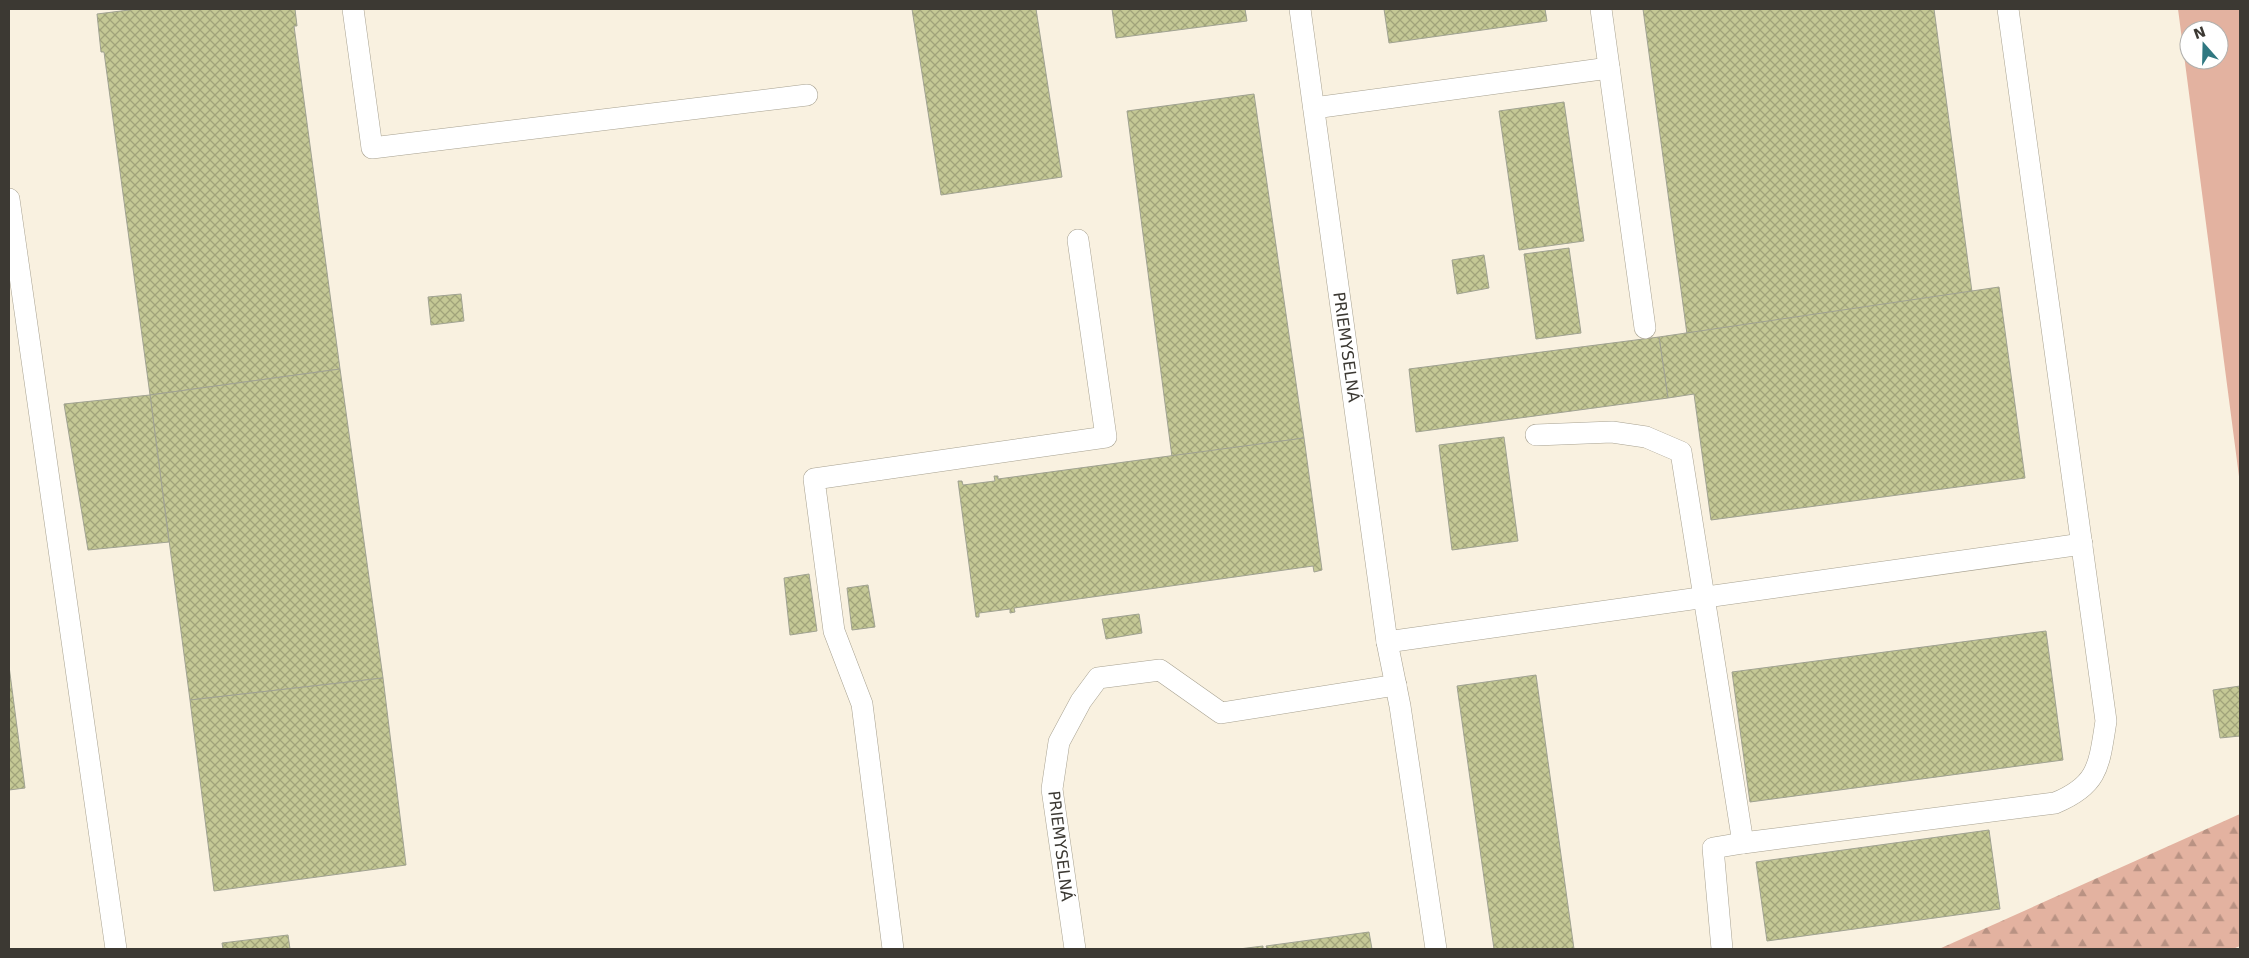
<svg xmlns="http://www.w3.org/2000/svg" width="2249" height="958" viewBox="0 0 2249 958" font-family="'DejaVu Sans',sans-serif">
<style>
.green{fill:#e3b2a0;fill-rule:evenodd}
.forest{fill:url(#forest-firs)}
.building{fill:url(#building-cross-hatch);stroke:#a0a291}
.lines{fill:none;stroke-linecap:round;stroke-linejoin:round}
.lane-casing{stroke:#a7a190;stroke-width:22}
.lane{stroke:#fff;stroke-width:21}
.labels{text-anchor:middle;stroke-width:4;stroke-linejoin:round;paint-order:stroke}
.street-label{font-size:16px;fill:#3c3933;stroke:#fff}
</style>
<defs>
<pattern id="forest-firs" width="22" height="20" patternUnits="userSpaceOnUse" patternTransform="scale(1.25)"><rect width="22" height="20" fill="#e3b2a0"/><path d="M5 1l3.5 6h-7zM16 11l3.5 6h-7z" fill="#b99283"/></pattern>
<pattern id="building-cross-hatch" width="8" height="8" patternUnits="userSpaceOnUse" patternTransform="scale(1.25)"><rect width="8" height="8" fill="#c4c895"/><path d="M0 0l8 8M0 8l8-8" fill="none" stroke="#a0a37a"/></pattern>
</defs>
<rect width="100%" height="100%" fill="#f9f1e0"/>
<path class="green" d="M2178,9H2240V484ZM2189,30H2219V60H2189Z"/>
<polygon class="forest" points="2240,814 2240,946 2233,949 1939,949"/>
<g class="building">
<polygon points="137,9 295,9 297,26 294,26 340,369 150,395 104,52 101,52 97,14"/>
<polygon points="912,9 1036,9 1062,177 941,195"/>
<polygon points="1112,9 1245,9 1247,21 1116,38"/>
<polygon points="1384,9 1545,9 1547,21 1389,43"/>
<polygon points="1643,9 1934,9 1972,292 1687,334"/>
<polygon points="1254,94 1304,438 1172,457 1127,111"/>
<polygon points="1564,102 1584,241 1519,250 1499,111"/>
<polygon points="1569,248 1581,333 1536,339 1524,254"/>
<polygon points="1484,255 1489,288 1457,294 1452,260"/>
<polygon points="1999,287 2025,478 1711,520 1694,394 1668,398 1659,337"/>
<polygon points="461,294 464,321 431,325 428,297"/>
<polygon points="1659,337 1668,398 1416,432 1409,369"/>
<polygon points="340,369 383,678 190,700 150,395"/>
<polygon points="150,395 169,542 88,550 64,404"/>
<polygon points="1504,437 1518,541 1452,550 1439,445"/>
<polygon points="1304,438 1322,570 1314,572 1313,566 1014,608 1015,612 1010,613 1010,609 979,613 979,617 976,617 958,481 962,481 963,485 995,481 994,476 998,476 998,479"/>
<polygon points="809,574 817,631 790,635 784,578"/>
<polygon points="868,585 875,627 852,630 847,588"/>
<polygon points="1139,614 1142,633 1106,639 1102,619"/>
<polygon points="2046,631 2063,760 1750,802 1732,672"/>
<polygon points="9,666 25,788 9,790"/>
<polygon points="1536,675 1574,949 1494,949 1457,686"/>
<polygon points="383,678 406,865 214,891 190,700"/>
<polygon points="2240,686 2240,736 2220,738 2213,690"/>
<polygon points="1989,830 2000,909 1767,941 1756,862"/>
<polygon points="1369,932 1372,949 1267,949 1266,946"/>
<polygon points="288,935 290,949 223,949 222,943"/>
<polygon points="1263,946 1263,949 1239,949"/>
</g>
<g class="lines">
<defs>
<g id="lane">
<polyline points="353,9 372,148 807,95"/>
<polyline points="1300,9 1387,642 1400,706 1436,949"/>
<polyline points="1601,9 1645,328"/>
<polyline points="1314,108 1609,68"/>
<polyline points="9,199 116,949"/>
<polyline points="1536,435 1612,432 1646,437 1681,452 1743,843 1713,848 1722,949"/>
<polyline points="1387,642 2082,544"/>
<path d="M1743,843L2055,803C2099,785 2099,765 2106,721L2008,9"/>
<polyline points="893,949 862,704 834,631 814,479 1106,437 1078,240"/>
<polyline points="1075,949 1052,789 1059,742 1081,701 1098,678 1160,670 1221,713 1396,685"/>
</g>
</defs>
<use href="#lane" class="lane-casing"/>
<use href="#lane" class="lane"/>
</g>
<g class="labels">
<g class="street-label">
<text transform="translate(1347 347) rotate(82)" y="6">PRIEMYSELNÁ</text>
<text transform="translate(1061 846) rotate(83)" y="6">PRIEMYSELNÁ</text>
</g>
</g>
<rect width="2249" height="958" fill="none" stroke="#3c3933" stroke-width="20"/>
<g transform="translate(2204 45) rotate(340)"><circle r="24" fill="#ffffff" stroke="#b1b0ad"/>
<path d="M0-4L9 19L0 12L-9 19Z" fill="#307881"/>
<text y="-8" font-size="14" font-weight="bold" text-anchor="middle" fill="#3c3933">N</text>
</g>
</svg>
